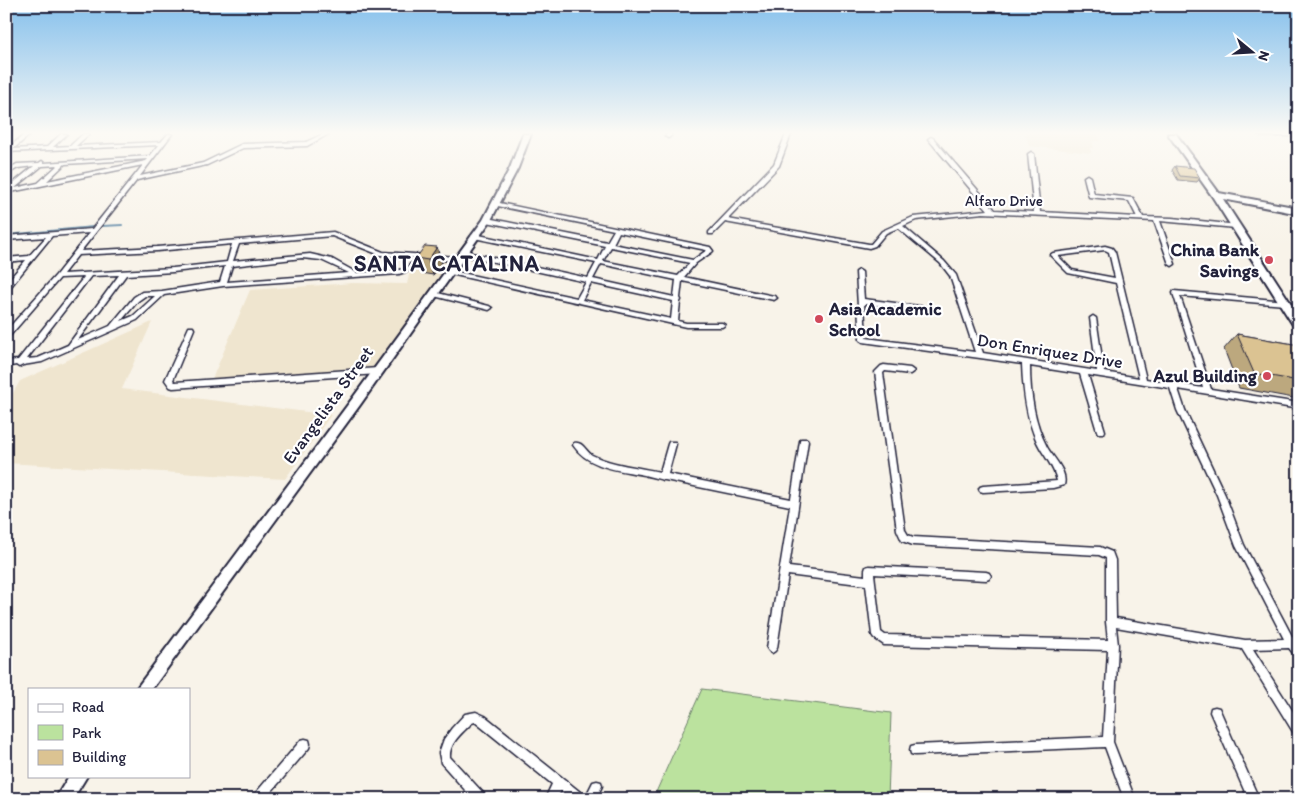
<svg xmlns="http://www.w3.org/2000/svg" width="1305" height="805" viewBox="0 0 1305 805" font-family="Itim,sans-serif">
<style>
.built{fill:#efe5cf}
.green{fill:#bbe29e;stroke:#6e826c}
.lines{fill:none;stroke-linecap:round;stroke-linejoin:round}
.stream{stroke:#658ca9;stroke-width:2}
.street-casing{stroke:#22223b;stroke-width:3}
.secondary-casing{stroke:#22223b;stroke-width:4}
.street{fill:#fff;fill-rule:evenodd}
.secondary{fill:#fff;fill-rule:evenodd}
.wall{fill:#bca87e;stroke:#22223b}
.shaded-wall{fill:#986;stroke:#22223b}
.building{fill:#dbc392;stroke:#22223b}
.poi-dot{fill:#d1495b;stroke:#fff;stroke-width:2}
.labels{text-anchor:middle;stroke-width:4.5;stroke-linejoin:round;paint-order:stroke}
.far-street-label{font-size:15px;fill:#22223b;stroke:#fff}
.poi-label{font-size:18px;font-weight:bold;fill:#22223b;stroke:#fff;text-anchor:end}
.street-label{font-size:18px;fill:#22223b;stroke:#fff}
.district-label{font-size:22px;font-weight:bold;letter-spacing:1px;fill:#22223b;stroke:#fff}
</style>
<rect width="100%" height="100%" fill="#f8f3e9"/>
<filter id="ink" filterUnits="userSpaceOnUse"><feTurbulence type="fractalNoise" baseFrequency=".02" numOctaves="2"/><feDisplacementMap in="SourceGraphic" scale="10" xChannelSelector="R" yChannelSelector="G"/><feConvolveMatrix kernelMatrix="1 2 1 2 8 2 1 2 1" color-interpolation-filters="sRGB"/></filter>
<g filter="url(#ink)">
<g class="built">
<polygon points="1025,134 1098,134 1100,141 1092,141 1094,148 1090,148 1091,153 1029,146"/>
<polygon points="429,260 452,262 373,367 212,379 250,290 353,283 407,284 410,271"/>
<polygon points="152,322 122,389 331,415 285,479 6,463 6,405 20,381"/>
</g>
<polygon class="green" points="702,689 891,713 888,799 653,799"/>
<g class="lines">
<g class="stream">
<polyline points="102,226 122,225"/>
<polyline points="6,235 93,227"/>
</g>
<defs>
<g id="street">
<path d="M25,134H31L13,149L47,147L61,134H67L53,147L70,146L83,134H89L76,146L161,142L168,134H172L140,176L203,163L242,144L306,142L323,134H329L307,146L243,148L207,165L137,180L81,251L157,247L333,232L383,252L458,257L461,259L458,261L423,259L411,270L399,274L223,286L164,295L137,320L42,362L23,365L19,367L16,365L6,367V361L18,360L84,277L60,278L8,338H6V331L56,275L89,233L52,236L8,290H6V283L26,260L6,262V258L29,256L46,237L6,240V236L92,229L143,165L6,193V189L34,166L18,168L6,175V170L17,164L39,163L42,161L44,163L150,156L159,145L6,152V150ZM148,159L146,161L47,181L65,164ZM58,165L38,183L15,188L42,166ZM332,236L380,255L416,258L407,268L399,270L357,273L332,259L310,254L233,261L239,244ZM232,244L227,262L173,268L63,274L78,255L157,251ZM302,258L321,260L349,273L227,282L232,266ZM225,266L220,282L162,291L142,292L134,297L110,326L78,340L126,275L173,272ZM119,275L68,345L38,358L27,359L91,276ZM145,296H155L133,316L121,321L138,301Z"/>
<polygon points="667,134 672,134 670,137 668,138 665,136"/>
<path d="M786,134H791L779,166L728,219L869,244H871L882,231L913,217L988,210L929,140L928,139L931,137L933,138L995,210L1034,212L1028,154L1031,152L1034,154L1040,212L1137,217L1129,201L1089,197L1084,177L1087,175L1090,177L1094,194L1133,198L1143,217L1172,218L1238,225V227L1236,228L1160,221L1175,264L1172,266L1169,264L1154,221L983,213L916,220L903,226L944,261L956,275L983,353L1097,371L1090,318L1093,316L1096,318L1104,372L1139,378L1116,283L1068,273L1050,255L1053,253L1105,246L1112,248L1115,252L1146,379L1203,388L1173,293L1174,291L1287,301L1288,303L1287,305H1285L1180,296L1211,389L1299,403V409L1178,389L1185,410L1225,495L1244,545L1294,640L1299,646V659L1296,657L1289,648L1253,649L1299,721V736L1295,735L1242,649L1116,627L1118,645L1113,742L1135,799H1124L1105,747L915,755L911,754L910,750L911,746L915,745L1103,737L1108,650L884,645L874,638L872,635L866,585L788,575L777,648L775,651L772,653L769,651L767,648L790,506L665,480H663C657,478 650,477 644,475C619,470 588,468 573,445L574,443C583,441 585,451 592,455C613,465 638,467 660,472L668,444L669,442H675L676,444L668,474L791,499L800,441L801,439H807L808,441L789,567L865,576V570L866,567L869,566L986,572L989,573L991,576L989,579L986,580L874,574L881,632L885,635L1108,640L1106,622V558L1099,555L913,545L902,541L897,530L875,372L881,366L884,365L910,368L914,371L910,374L885,371L883,373L905,530L908,535L913,537L1100,547L1112,552L1115,560L1116,618L1245,640L1284,639L1236,546L1217,495L1177,410L1170,388L1088,375L1105,431L1104,433H1098L1097,431L1080,374L1030,366C1030,393 1034,422 1047,447C1053,458 1068,471 1064,485L1053,488L983,492L980,491L979,489L980,487L983,486L1057,481C1054,466 1043,455 1037,442C1026,418 1023,391 1022,364L980,358L863,342L860,340L856,272L859,270L862,272L864,299L926,307L929,309L926,311L864,304L866,338L975,352L950,276L940,263L898,228L886,233L875,246L869,248L725,222L713,234H709V232L774,164ZM1105,250L1109,252L1115,278L1072,270L1058,256Z"/>
<polygon points="1258,134 1299,134 1299,136 1261,136"/>
<path d="M495,202L710,247L713,251L712,252L696,263L684,277L774,296L777,298L774,300L682,281L680,298L681,300L680,302L678,321L686,323H722L725,325L722,327H686L446,273L445,272L448,270L577,298L586,282L462,255L459,253L462,251L588,278L596,263L474,238L471,236L474,234L598,260L605,246L487,222L484,220L487,218L607,242L614,230L493,205L492,204ZM619,232L706,250H707L693,260L613,244ZM611,247L690,263L678,276L603,261ZM601,264L676,280L674,297L593,279ZM591,283L673,301L671,319L582,300Z"/>
<polygon points="432,292 434,292 489,306 492,308 489,310 434,296 431,294"/>
<polygon points="189,327 193,327 194,329 173,380 175,382 378,368 382,371 378,374 173,388 170,387 165,380"/>
<polygon points="1215,707 1219,708 1259,799 1248,799 1210,712 1211,708"/>
<path d="M476,712L485,716L584,795L585,798L593,782L597,781L601,782L602,786L596,799H571L561,791L556,799H545L552,784L475,722L472,723C463,732 449,743 450,757L485,795L486,799H473L441,763L439,753L444,739L452,728L465,714Z"/>
<polygon points="305,739 309,740 310,744 309,748 265,799 253,799 254,795 301,740"/>
</g>
<g id="secondary">
<polygon points="523,134 531,134 518,168 491,220 360,405 152,689 136,689 352,399 483,220 510,168"/>
<polygon points="1168,134 1176,134 1219,193 1299,208 1299,214 1223,199 1299,316 1299,328 1295,328 1212,196"/>
<polygon points="69,776 87,776 73,799 55,799"/>
</g>
</defs>
<use href="#street" class="street-casing"/>
<use href="#secondary" class="secondary-casing"/>
<use href="#street" class="street"/>
<use href="#secondary" class="secondary"/>
</g>
<g class="wall">
<polygon points="1175,166 1200,178 1197,182 1178,180 1172,170"/>
<polygon points="437,247 442,263 433,275 421,273 416,258"/>
<polygon points="1237,334 1299,345 1299,399 1239,388 1224,349"/>
</g>
<polygon class="shaded-wall" points="437,247 442,263 433,275 428,260"/>
<g class="building">
<polygon points="1175,166 1194,168 1200,178 1180,176"/>
<polygon points="425,246 437,247 428,260 416,258"/>
<polygon points="1237,334 1299,345 1299,381 1254,373"/>
</g>
</g>
<linearGradient id="sky" x2="0" y2="1"><stop stop-color="#85c0ec"/><stop offset="0.54" stop-color="#fcfaf5"/><stop offset="1" stop-color="#fcfaf5" stop-opacity="0"/></linearGradient>
<rect width="1305" height="246" fill="url(#sky)"/>
<g class="poi-dot">
<circle cx="1269" cy="260" r="5"/>
<circle cx="819" cy="319" r="5"/>
<circle cx="1267" cy="376" r="5"/>
</g>
<g class="labels">
<g class="far-street-label">
<text x="1004" y="206">Alfaro Drive</text>
</g>
<g class="poi-label">
<text x="1259" y="256">China Bank<tspan x="1259" dy="21">Savings</tspan></text>
<text x="829" y="315" text-anchor="start">Asia Academic<tspan x="829" dy="21">School</tspan></text>
<text x="1257" y="382">Azul Building</text>
</g>
<g class="street-label">
<text transform="translate(1050 351) rotate(9)" y="6">Don Enriquez Drive</text>
<text transform="translate(328 405) rotate(-54)" y="6">Evangelista Street</text>
</g>
<g class="district-label">
<text x="447" y="271">SANTA CATALINA</text>
</g>
</g>
<rect width="1305" height="805" fill="none" stroke="#fff" stroke-width="25"/>
<rect x="12" y="12" width="1280" height="780" fill="none" stroke="#22223b" stroke-width="2" filter="url(#ink)"/>
<rect x="28" y="688" width="162" height="90" fill="#ffffff" stroke="#a7a7b1"/>
<rect x="38" y="704" width="25" height="8" fill="#ffffff" stroke="#a7a7b1"/>
<text x="72" y="712" font-size="15" fill="#22223b">Road</text>
<rect x="38" y="725" width="25" height="15" fill="#bbe29e" stroke="#a7a7b1"/>
<text x="72" y="738" font-size="15" fill="#22223b">Park</text>
<rect x="38" y="750" width="25" height="15" fill="#dbc392" stroke="#a7a7b1"/>
<text x="72" y="762" font-size="15" fill="#22223b">Building</text>
<g transform="translate(1252 52) rotate(108)" stroke="#ffffff" stroke-width="4" paint-order="stroke">
<path d="M0-4L9 19L0 12L-9 19Z" fill="#22223b"/>
<text y="-8" font-size="14" font-weight="bold" text-anchor="middle" fill="#22223b">N</text>
</g>
</svg>
